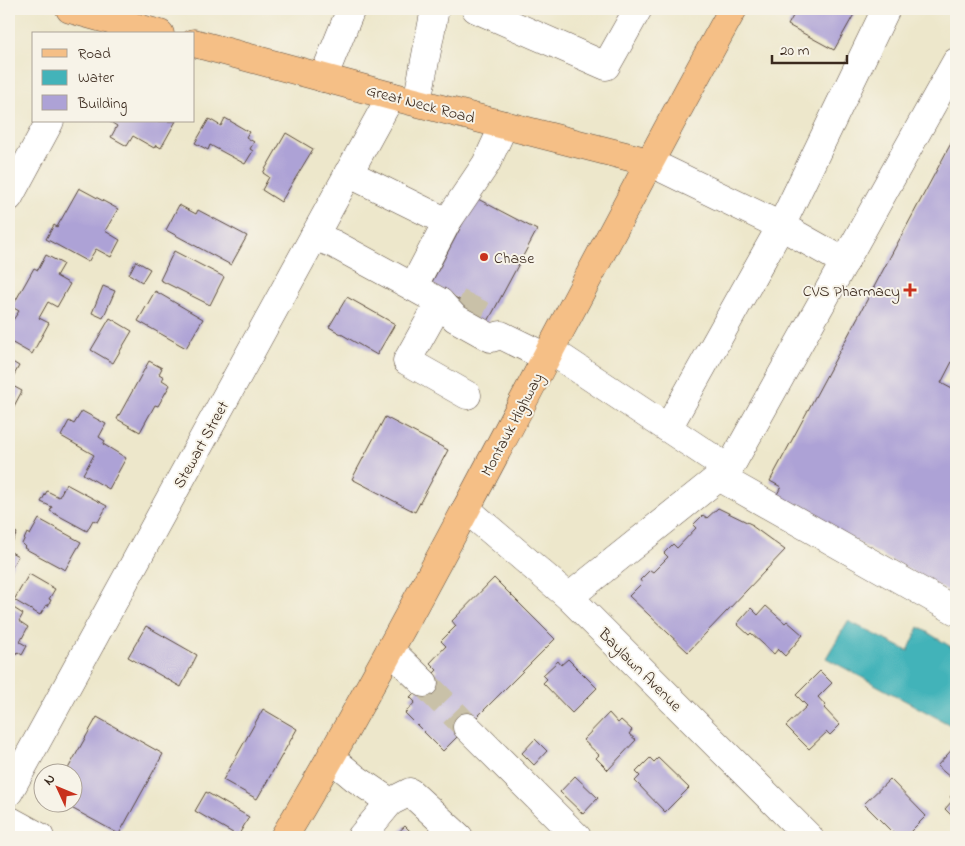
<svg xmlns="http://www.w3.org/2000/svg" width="965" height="846" viewBox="0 0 965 846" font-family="'Indie Flower',sans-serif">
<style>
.water{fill:#43b3b9;stroke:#3f6e6c}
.building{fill:#ada2d6}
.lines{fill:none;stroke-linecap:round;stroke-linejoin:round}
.minor-tunnel{stroke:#c9c1a8;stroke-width:28;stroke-dasharray:28 14;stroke-linecap:butt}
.minor-casing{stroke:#564638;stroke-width:29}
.major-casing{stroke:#564638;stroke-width:29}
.minor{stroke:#fff;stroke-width:28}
.major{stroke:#f5bf86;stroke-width:28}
.poi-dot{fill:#c8321e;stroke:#f7f3e8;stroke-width:2}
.labels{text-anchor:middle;stroke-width:4;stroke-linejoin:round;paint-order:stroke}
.street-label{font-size:16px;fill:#3b2a1e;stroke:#f7f3e8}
.poi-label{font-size:16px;fill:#3b2a1e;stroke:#f7f3e8;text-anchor:start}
</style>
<rect width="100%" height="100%" fill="#f7f3e8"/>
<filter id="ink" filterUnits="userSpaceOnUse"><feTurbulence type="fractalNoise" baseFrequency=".02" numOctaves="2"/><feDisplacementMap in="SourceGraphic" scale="10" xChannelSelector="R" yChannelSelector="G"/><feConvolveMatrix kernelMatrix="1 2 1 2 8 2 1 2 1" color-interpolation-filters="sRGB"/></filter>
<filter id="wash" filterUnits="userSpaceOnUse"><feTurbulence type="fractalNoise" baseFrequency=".0096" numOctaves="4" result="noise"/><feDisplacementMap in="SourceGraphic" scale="20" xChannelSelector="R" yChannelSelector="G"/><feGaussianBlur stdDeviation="1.12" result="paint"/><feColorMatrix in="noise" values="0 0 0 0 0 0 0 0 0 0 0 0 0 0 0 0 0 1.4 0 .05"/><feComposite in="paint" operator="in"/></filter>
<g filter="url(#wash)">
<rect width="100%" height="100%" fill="#ede7cb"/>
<polygon class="water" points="848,621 908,651 919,627 956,650 956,728 826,658"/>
<g id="blocks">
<g class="building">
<polygon points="797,9 857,9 834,50 788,25"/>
<polygon points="225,118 249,132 246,137 254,142 250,149 253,151 245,164 210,145 208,150 195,143 209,119 221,126"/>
<polygon points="109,121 176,121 161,148 156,145 154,148 133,136 127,146 111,137 117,126"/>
<polygon points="286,133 313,149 281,202 262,190 269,177 263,173"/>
<polygon points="956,134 956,357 955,356 941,383 956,391 956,403 953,408 956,410 956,595 775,498 781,487 770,481"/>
<polygon points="79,188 118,209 105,231 120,240 111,257 96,249 88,262 46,239 54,225 57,227"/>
<polygon points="476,198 537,230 485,327 454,311 460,300 431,284"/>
<polygon points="179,205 196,214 198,210 247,236 231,265 166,230"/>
<polygon points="174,251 224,277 210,305 160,280"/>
<polygon points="46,255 63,264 56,276 70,284 57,307 48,302 39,318 49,323 32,354 9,341 9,318 13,320 19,311 12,307 34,268 38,270"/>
<polygon points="136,261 150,269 142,282 129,274"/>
<polygon points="103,286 115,291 103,318 92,313"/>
<polygon points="155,291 203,319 186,348 138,321"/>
<polygon points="347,297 395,324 377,355 329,327"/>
<polygon points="110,318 132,331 113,363 91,350"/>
<polygon points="9,360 19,366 9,384 22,391 13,408 9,406"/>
<polygon points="149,361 162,368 159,374 164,377 162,380 170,385 158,406 155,405 140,432 117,419"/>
<polygon points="82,411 106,424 99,437 105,441 103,444 126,458 109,489 83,474 94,455 61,436 69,421 74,424"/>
<polygon points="385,417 448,450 415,512 352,479"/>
<polygon points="66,484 107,506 98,522 93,520 87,531 50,511 52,507 41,502 47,491 59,497"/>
<polygon points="718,508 753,525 752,526 785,550 688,652 629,596 642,583 640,580 650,570 653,572 668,557 664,553 673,544 677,548 696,528 693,525 703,515 707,518"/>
<polygon points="39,519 81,542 65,570 24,548 25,547 22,544 27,533 30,535"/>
<polygon points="9,528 17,533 9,548"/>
<polygon points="9,551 18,556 9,572"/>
<polygon points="29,574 55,589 49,599 51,600 48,606 46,605 40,615 14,600"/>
<polygon points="494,578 555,639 443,751 405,713 415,702 410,697 437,670 430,663 446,646 441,641 456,626 452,621"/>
<polygon points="9,605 23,614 19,621 28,627 20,642 27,646 22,655 18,652 14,655 9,652"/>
<polygon points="766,606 785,623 787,621 803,635 785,656 778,649 774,654 751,633 749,635 737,624 751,608 758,615"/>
<polygon points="146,626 197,655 181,687 128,657"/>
<polygon points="568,659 597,688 572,713 543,683 547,679 543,675 558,661 561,665"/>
<polygon points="820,671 832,683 818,697 826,706 824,708 840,725 830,735 827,732 809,749 786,726 807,706 796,695"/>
<polygon points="263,709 297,729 257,799 223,780"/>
<polygon points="609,713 618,723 621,720 632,730 629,734 636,740 608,770 596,758 599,755 583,740"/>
<polygon points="97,717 163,754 119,834 64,804 72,804 72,774 65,774"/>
<polygon points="535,739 547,751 534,765 522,753"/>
<polygon points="956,745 956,771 951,778 937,766"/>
<polygon points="650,758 654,762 658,758 689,788 665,812 635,781 640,776 636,772"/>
<polygon points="575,776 598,798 583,814 560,792"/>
<polygon points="890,779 926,816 905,837 897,837 864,804"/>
<polygon points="956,790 956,820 945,809 953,800 950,797"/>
<polygon points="206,792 249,817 238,836 195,811"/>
<polygon points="405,826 416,837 393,837"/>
</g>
</g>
</g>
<g filter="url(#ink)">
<use href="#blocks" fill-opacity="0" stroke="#564638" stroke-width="1"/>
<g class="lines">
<g class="minor-tunnel">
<polyline points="458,303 490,319"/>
<polyline points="424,683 467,727"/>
</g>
<defs>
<g id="minor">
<polyline points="476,9 606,66 638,9"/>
<polyline points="323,78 351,9"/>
<polyline points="417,102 435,9"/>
<polyline points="649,162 781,226 845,262"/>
<polyline points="348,173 447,222"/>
<polyline points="9,197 50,121"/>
<polyline points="314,236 334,244 413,287 447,222 486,164 504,125"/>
<polyline points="413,287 440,302 455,318 491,338 501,335 546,357"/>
<polyline points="440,302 407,361 467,395"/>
<polyline points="550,350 729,469 569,597"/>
<polyline points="668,428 781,226 886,9"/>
<polyline points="729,469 956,62"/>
<polyline points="719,477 956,611"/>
<polyline points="466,509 569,597 809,837"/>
<polyline points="390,650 424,683"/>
<polyline points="467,727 577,837"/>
<polyline points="331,758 355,778 390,802"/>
<polyline points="9,792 391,96"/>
<polyline points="9,820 40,837"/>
<polyline points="361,837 390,802 410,792 459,837"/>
</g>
<g id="major">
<polyline points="70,9 160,34"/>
<polyline points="194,43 391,96 649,162"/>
<path d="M284,837C331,760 373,681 416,602C523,405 624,205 733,9"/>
</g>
</defs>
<use href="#minor" class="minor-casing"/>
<use href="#major" class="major-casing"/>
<use href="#minor" class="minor"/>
<use href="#major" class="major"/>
</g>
</g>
<g class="poi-dot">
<circle cx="484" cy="257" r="5"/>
<path d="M907.5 282.5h5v5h5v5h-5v5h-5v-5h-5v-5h5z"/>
</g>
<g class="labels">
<g class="street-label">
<text transform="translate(421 103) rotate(15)" y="6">Great Neck Road</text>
<text transform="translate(511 424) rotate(-62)" y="6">Montauk Highway</text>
<text transform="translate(200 444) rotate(-61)" y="6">Stewart Street</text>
<text transform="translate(641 669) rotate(45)" y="6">Baylawn Avenue</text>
</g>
<g class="poi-label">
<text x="494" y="263">Chase</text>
<text x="900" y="296" text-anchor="end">CVS Pharmacy</text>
</g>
</g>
<rect width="965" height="846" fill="none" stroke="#f7f3e8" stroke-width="30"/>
<rect x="32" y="32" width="162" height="90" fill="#f7f3e8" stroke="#aca397"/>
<rect x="42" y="49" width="25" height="8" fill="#f5bf86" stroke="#aca397"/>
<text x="78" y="58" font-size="15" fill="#3b2a1e">Road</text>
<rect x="42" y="70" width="25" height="15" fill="#43b3b9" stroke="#aca397"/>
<text x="78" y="82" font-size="15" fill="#3b2a1e">Water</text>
<rect x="42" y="95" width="25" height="15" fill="#ada2d6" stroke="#aca397"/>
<text x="78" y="108" font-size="15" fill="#3b2a1e">Building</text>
<g transform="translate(58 788) rotate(314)"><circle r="24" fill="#f7f3e8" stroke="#aca397"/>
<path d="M0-4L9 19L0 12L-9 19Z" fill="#c8321e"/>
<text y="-8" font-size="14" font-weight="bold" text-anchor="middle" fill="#3b2a1e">N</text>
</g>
<path d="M772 55v8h75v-8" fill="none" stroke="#3b2a1e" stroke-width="2.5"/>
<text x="780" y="55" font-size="15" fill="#3b2a1e" stroke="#f7f3e8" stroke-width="4" paint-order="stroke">20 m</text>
</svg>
